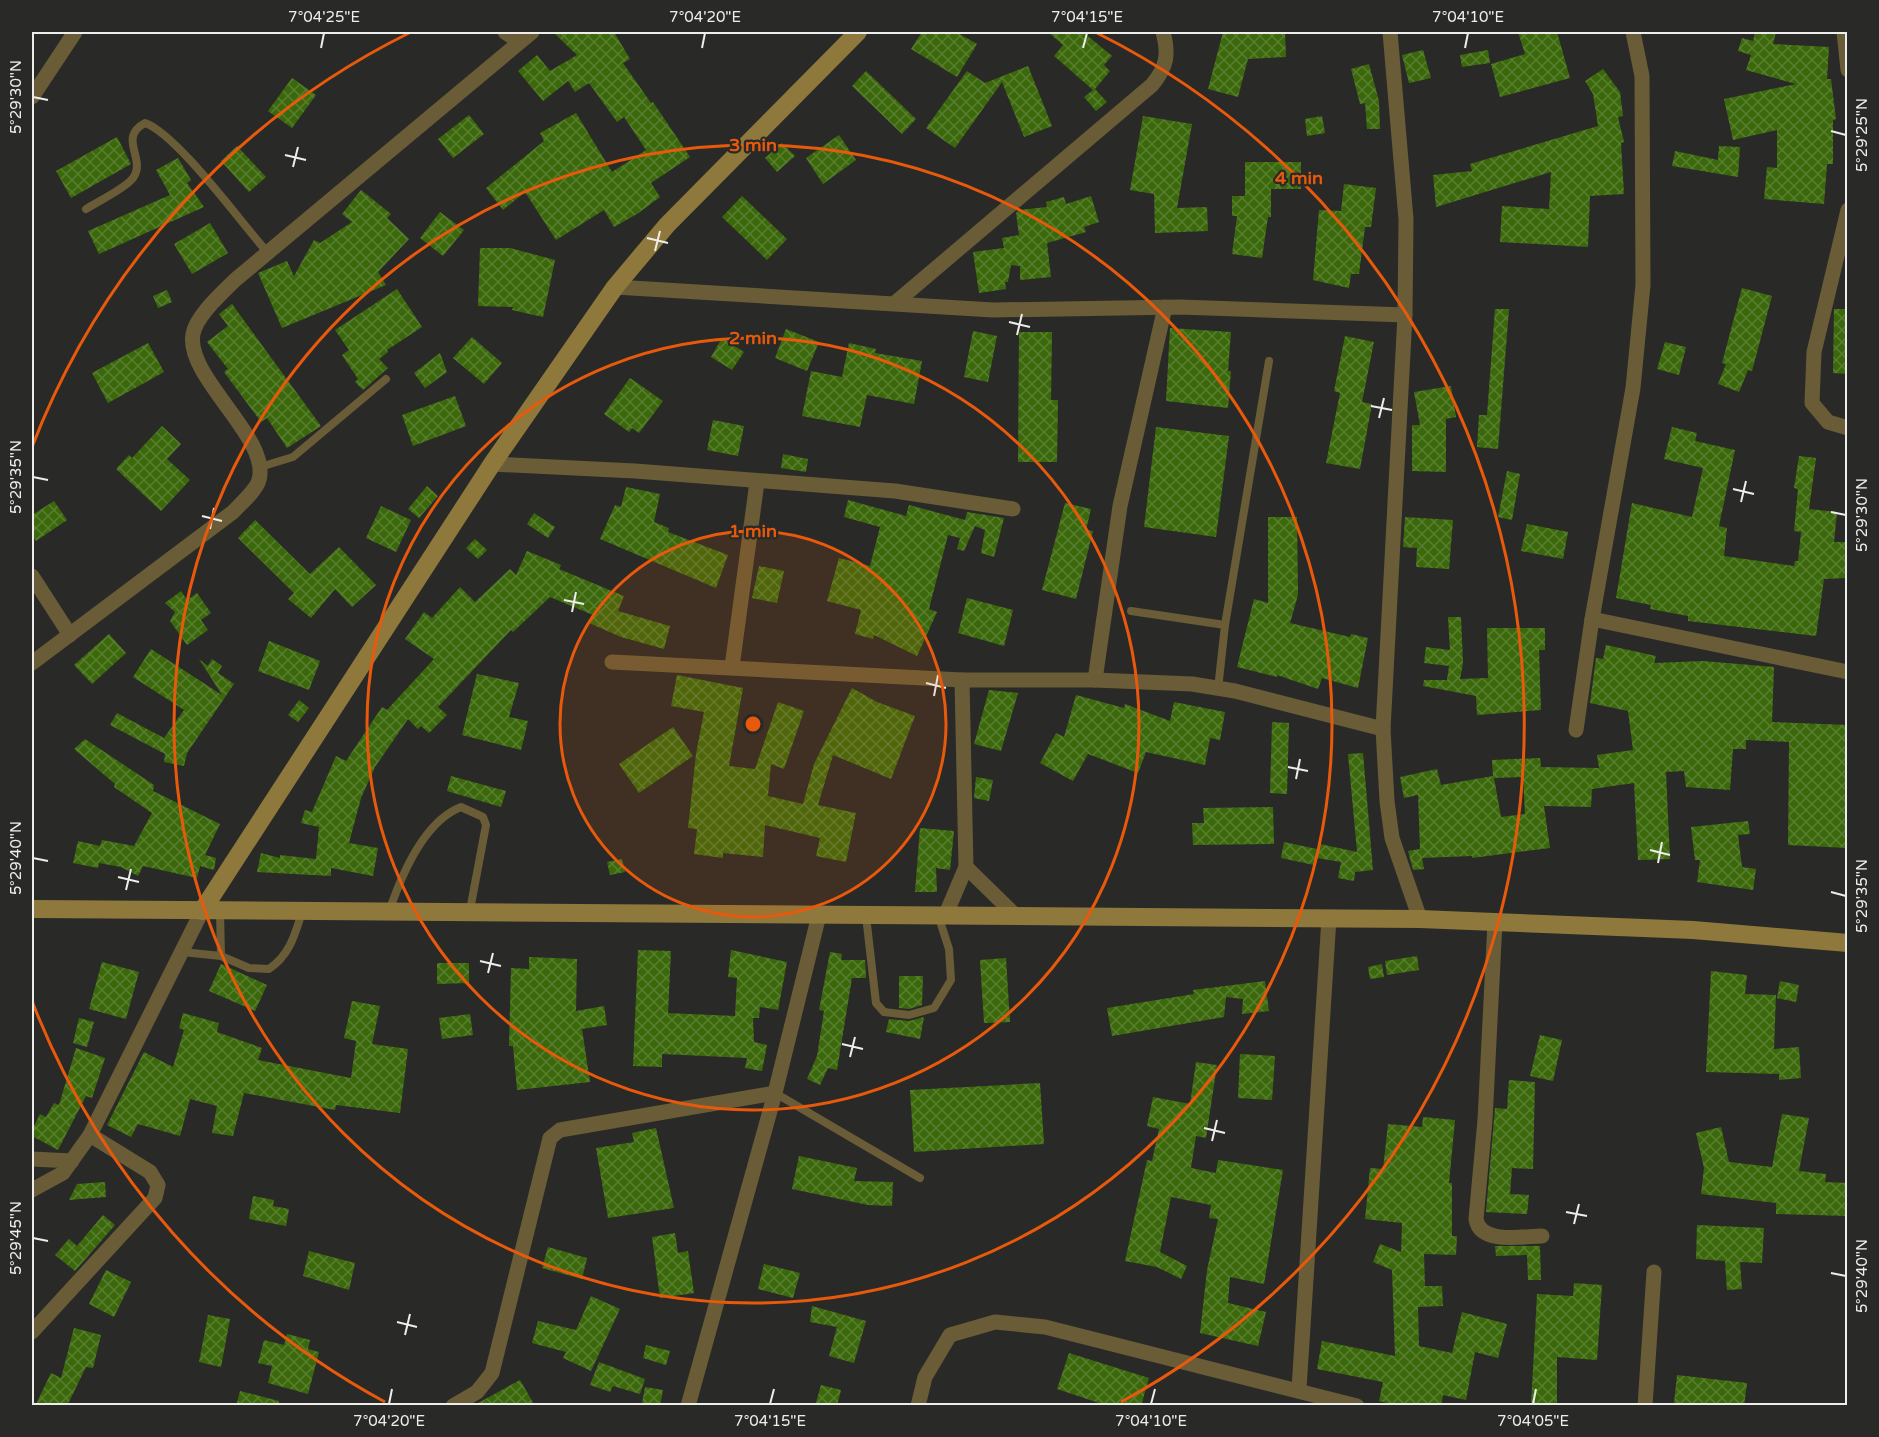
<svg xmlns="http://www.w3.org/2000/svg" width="1879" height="1437" viewBox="0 0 1879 1437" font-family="'Varela Round',sans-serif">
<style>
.building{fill:url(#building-cross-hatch);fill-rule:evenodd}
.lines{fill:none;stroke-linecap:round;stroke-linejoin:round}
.lane{stroke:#6a5c37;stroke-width:8}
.street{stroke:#6a5c37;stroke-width:15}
.secondary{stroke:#8f783b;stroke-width:18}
.ticks{fill:none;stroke:#ededeb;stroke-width:2}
.ring{fill:none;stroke:#e8590c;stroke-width:3}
.centre{fill:#e8590c;stroke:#292a27;stroke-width:3}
.ring-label{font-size:18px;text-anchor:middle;font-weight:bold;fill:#e8590c;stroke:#292a27;stroke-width:4.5;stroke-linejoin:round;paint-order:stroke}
.neatline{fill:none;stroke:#ededeb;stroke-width:2}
.ticks-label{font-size:15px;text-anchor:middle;fill:#ededeb}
</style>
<defs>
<pattern id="building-cross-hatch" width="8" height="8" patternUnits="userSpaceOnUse" patternTransform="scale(1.5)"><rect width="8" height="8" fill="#3c680c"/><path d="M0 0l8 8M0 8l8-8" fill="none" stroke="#587e30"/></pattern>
</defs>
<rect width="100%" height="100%" fill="#292a27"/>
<g class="building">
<polygon points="553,32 614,32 630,59 623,63 651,103 653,102 690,157 651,183 660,197 637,214 614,227 604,210 556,240 525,192 503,210 486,188 544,141 540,133 576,113 612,172 646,150 624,117 617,122 589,83 575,92 568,81 543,101 518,71 537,55 550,71 577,55"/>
<polygon points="922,32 956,32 977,44 957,77 911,49"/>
<polygon points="1048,32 1083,32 1112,56 1104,65 1110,71 1095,89 1107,102 1096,111 1084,97 1093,90 1054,56 1063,45"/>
<polygon points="1223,32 1285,32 1286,57 1248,59 1238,97 1208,89"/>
<polygon points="1518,32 1557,32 1570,78 1500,97 1491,64 1525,54"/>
<polygon points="1755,32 1776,32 1773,44 1829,47 1827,79 1831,79 1836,119 1833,120 1833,164 1827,164 1824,204 1764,199 1767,167 1777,168 1777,130 1733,140 1724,99 1796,84 1746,70 1751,55 1738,51 1742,38 1753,41"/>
<polygon points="1423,50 1431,78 1409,83 1402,55"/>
<polygon points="1488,50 1490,63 1462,67 1460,55"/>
<polygon points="1369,64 1379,101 1380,129 1367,129 1365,103 1360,104 1351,69"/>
<polygon points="1028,66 1052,126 1024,137 1002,82 955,148 926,128 967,71 985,83"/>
<polygon points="1603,69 1620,92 1623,116 1618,117 1624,142 1621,143 1624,194 1590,196 1588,247 1500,242 1502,206 1549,209 1551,172 1436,207 1433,175 1472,171 1470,164 1598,126 1593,94 1585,81"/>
<polygon points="866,71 916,119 902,134 852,86"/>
<polygon points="292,78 316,95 292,128 268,111"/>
<polygon points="469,115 484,134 453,158 438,139"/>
<polygon points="1143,116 1192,124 1177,208 1207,207 1208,231 1155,233 1154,194 1130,190"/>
<polygon points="1322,116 1325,133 1307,136 1305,119"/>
<polygon points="839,135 856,160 823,184 806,158"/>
<polygon points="117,137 131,164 71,198 56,171"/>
<polygon points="782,143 795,156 777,172 765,158"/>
<polygon points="237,146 266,177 249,192 221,161"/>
<polygon points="1719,146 1740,147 1738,177 1672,166 1675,151 1718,160"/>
<polygon points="178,158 191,180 187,183 204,207 99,254 88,231 170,195 156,170"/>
<polygon points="1245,162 1301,162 1301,189 1271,189 1271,217 1268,217 1262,258 1232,254 1237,216 1232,216 1232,196 1245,196"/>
<polygon points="1344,184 1376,188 1371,227 1365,227 1359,274 1351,274 1349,288 1313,280 1319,210 1341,211"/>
<polygon points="361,190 391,214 387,218 409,239 378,272 386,285 282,328 258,273 287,261 294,276 314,240 320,243 352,222 342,214"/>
<polygon points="742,196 787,239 767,260 722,217"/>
<polygon points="1091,196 1099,222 1084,227 1086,232 1047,243 1051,277 1020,280 1020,266 1011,265 1008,282 1005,282 1006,289 979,293 973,252 1004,248 1002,238 1019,235 1016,213 1019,210 1047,207 1046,202 1064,197 1066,204"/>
<polygon points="440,212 464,230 443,256 420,238"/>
<polygon points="210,223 228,253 192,274 174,244"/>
<polygon points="480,248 510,248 555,260 543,317 512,310 513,307 478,306"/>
<polygon points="1742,288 1772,296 1752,371 1748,370 1739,392 1718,384 1726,364 1722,363"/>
<polygon points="397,289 422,327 387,350 388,352 379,359 388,368 363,390 355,382 358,379 342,355 349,350 335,330"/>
<polygon points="167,290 172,302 158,308 153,296"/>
<polygon points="232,304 321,426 287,448 267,418 261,422 224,372 228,369 207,342 228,326 219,314"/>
<polygon points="1495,309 1509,309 1498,449 1477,447 1479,415 1487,415"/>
<polygon points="1834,309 1848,309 1848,374 1833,373"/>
<polygon points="1170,328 1231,332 1228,371 1231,371 1228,408 1166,401"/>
<polygon points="786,329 819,342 807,371 775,358"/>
<polygon points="973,331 997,336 988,382 964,377"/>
<polygon points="1019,332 1052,332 1051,400 1058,400 1057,462 1018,462"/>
<polygon points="1345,336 1374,342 1362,402 1372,404 1360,469 1326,463 1340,393 1334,391"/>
<polygon points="472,337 502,363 484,384 453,358"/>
<polygon points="722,338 744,352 732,370 711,357"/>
<polygon points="1665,342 1686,347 1679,375 1657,369"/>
<polygon points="148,343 164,372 108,403 92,373"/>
<polygon points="849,343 876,349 875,353 922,361 914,404 867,395 860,427 802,416 811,371 842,377"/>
<polygon points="440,353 447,372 425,388 414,373"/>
<polygon points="630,378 663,401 639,433 632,428 629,432 604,414"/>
<polygon points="1451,386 1456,417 1446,419 1446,472 1412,471 1412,425 1420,425 1414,392"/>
<polygon points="455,396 466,426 413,446 402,415"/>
<polygon points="713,420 744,426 738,456 707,450"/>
<polygon points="162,426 181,444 167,459 190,480 161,511 116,469 129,455 132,458"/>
<polygon points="1156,427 1229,436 1216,537 1144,527"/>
<polygon points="1672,427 1697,433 1695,441 1735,450 1719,526 1727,528 1724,556 1794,566 1795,561 1798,561 1801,532 1794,531 1798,489 1794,488 1799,456 1816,458 1809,509 1837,512 1834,542 1845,542 1846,578 1824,579 1816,636 1688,621 1688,616 1650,609 1651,605 1616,598 1632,503 1692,517 1703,468 1664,459"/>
<polygon points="783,454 808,459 806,472 781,468"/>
<polygon points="1507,471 1520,474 1512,520 1498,517"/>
<polygon points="427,486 438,496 419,518 408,509"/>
<polygon points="626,487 660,494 654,522 669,528 668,532 728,555 716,588 600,539 615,505 621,507"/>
<polygon points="848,500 906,516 909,505 965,520 967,512 1004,518 994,557 981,553 985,530 975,526 964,551 957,549 960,538 948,535 929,609 937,612 917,656 874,635 873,639 855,634 861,610 827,601 839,558 870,566 880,527 844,517"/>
<polygon points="54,501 67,520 36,541 32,534 32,515"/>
<polygon points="1065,503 1091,509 1086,530 1093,531 1076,599 1042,590"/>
<polygon points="381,506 411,520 396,552 366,538"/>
<polygon points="534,513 555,527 548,538 527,524"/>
<polygon points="1268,517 1297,517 1298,595 1290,623 1350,637 1351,634 1368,638 1358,688 1322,678 1318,689 1277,675 1277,677 1237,667 1254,599 1268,603"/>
<polygon points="1405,517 1453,520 1449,569 1416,567 1417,548 1403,547"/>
<polygon points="255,520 310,574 339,547 376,585 352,607 335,589 311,618 288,599 294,593 238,538"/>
<polygon points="1527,524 1568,532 1563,559 1521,551"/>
<polygon points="475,539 487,550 478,559 466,548"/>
<polygon points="527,551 561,565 559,569 624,596 618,611 670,626 664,649 621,637 589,623 593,615 550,597 513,632 511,630 438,707 447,715 429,733 421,726 418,729 408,719 375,767 361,798 349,843 378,848 373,876 331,868 331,876 257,872 261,853 280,858 280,855 316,859 319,827 301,823 305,810 312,812 336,756 346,761 382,707 387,710 434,659 405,639 424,612 432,618 460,587 475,602 510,569 516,575"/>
<polygon points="759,566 784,571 777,603 752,598"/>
<polygon points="181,591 187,600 197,593 211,613 201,620 208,630 187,645 170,621 175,612 165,603"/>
<polygon points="967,598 1013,610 1004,646 958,633"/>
<polygon points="1448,617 1461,617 1463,663 1460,679 1488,678 1487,628 1545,628 1545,650 1539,650 1541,710 1477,715 1476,696 1423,686 1424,680 1447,680 1449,666 1424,663 1426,647 1450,650"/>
<polygon points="109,634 126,653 92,684 74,665"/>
<polygon points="269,641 320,661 309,690 258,671"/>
<path d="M1606,645L1656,656L1654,663L1703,661L1774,667L1772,722L1848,725V848L1788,845L1789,742L1746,740V749H1733L1730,790L1686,787L1684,771L1666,772L1670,859L1638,860L1634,783L1592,789L1591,807L1544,806L1550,848L1472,858V856L1422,858L1424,869L1413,870L1408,851L1420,849L1418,795L1404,798L1400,777L1437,769L1441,785L1493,776L1492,760L1540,758L1541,767L1599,768L1597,755L1633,750L1628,711L1590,703L1596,658L1603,659ZM1523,777L1525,814L1501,817L1494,778Z"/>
<polygon points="151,649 222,695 199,659 208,666 212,659 222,666 218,673 234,684 187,753 184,766 164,762 165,754 110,725 117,713 164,738 184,710 133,677"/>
<polygon points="477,674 519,683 509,717 528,721 521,750 462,735"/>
<polygon points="677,675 743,688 729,766 755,769 778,702 804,711 784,769 771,764 768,796 803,804 814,764 852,688 877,702 915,716 891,779 833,755 818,805 856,813 846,862 816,856 820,838 765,825 763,857 723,853 723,858 694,854 697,829 688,828 696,754 704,712 671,706"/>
<polygon points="989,690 1018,693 1001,751 974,744"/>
<polygon points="1076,695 1124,708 1125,704 1170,721 1174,702 1225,712 1220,740 1210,738 1205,765 1146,752 1138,773 1088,754 1073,781 1040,763 1056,733 1064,737"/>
<polygon points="299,700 309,708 298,722 288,715"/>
<polygon points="1272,722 1289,723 1287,794 1270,793"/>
<polygon points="673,727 693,756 639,793 619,764"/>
<polygon points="85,739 154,785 153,791 220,824 205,855 216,858 214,870 200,866 197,878 143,866 138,876 121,867 99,863 98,868 73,863 78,841 100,846 102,840 134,846 152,813 114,787 115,784 74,749"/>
<polygon points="1363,753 1373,870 1355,872 1354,881 1338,878 1341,862 1317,858 1320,844 1357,852 1348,754"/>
<polygon points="451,776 506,791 501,807 447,791"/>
<polygon points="976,777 993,780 989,801 974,798"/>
<polygon points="1273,807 1274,844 1193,845 1192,823 1204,823 1203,808"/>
<polygon points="1748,821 1750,834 1738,835 1742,867 1756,869 1753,890 1697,882 1700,860 1695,860 1691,827"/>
<polygon points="920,828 954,831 950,870 936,868 937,892 915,892"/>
<polygon points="1284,842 1317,849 1314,865 1281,858"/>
<polygon points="622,859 625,872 610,875 607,862"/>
<polygon points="638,950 671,951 668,1013 735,1016 737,978 728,977 731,950 787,962 778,1010 760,1007 759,1018 753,1018 754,1042 767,1045 762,1071 745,1068 747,1058 662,1054 662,1067 633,1066"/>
<polygon points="830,952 842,954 841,960 865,960 866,978 852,978 837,1070 828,1068 820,1085 807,1079 817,1056 824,1011 819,1010"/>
<polygon points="1417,956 1419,970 1387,975 1385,961"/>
<polygon points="529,957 577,959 576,1011 604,1006 607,1025 582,1029 590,1082 517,1090 513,1046 509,1046 511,968 529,969"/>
<polygon points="1006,958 1010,1022 984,1023 980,960"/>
<polygon points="102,962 139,972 126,1019 89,1009"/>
<polygon points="437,963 469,963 469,983 437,984"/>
<polygon points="221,964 267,985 255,1011 209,991"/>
<polygon points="1382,964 1384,977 1370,979 1368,967"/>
<polygon points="1711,971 1747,975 1745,994 1776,995 1774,1049 1799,1047 1801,1078 1779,1080 1779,1074 1706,1072"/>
<polygon points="899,976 923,976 922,1005 909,1009 899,1008"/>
<polygon points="1265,981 1269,1011 1242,1014 1243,999 1226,997 1224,1017 1112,1036 1107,1008 1194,994 1193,990"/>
<polygon points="1780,981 1799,985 1796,1002 1777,998"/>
<polygon points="352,1001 380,1006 372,1044 408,1049 400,1113 336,1105 335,1110 244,1093 233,1136 212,1133 217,1106 190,1099 180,1136 138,1124 131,1137 107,1125 144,1052 173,1067 184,1030 179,1028 183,1013 219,1023 217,1032 262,1048 258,1060 351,1078 356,1041 344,1038"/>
<polygon points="470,1014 473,1035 442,1039 439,1018"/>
<polygon points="924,1017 920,1039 886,1032 889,1019 909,1021"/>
<polygon points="79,1018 94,1022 87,1047 73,1043"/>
<polygon points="1540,1035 1562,1040 1553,1081 1530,1076"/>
<polygon points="76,1048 105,1058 92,1098 86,1096 58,1150 32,1136 32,1130 40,1114 46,1117 54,1103 59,1105"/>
<polygon points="1240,1054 1275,1056 1272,1100 1238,1098"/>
<polygon points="1196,1062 1217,1065 1206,1138 1196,1136 1191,1168 1216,1173 1218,1160 1283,1170 1264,1284 1230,1277 1228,1303 1266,1312 1258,1346 1200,1333 1207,1270 1218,1219 1209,1218 1211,1205 1171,1197 1160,1252 1187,1266 1181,1279 1157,1267 1125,1261 1147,1160 1152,1161 1159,1129 1147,1126 1153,1097 1190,1104"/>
<polygon points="1509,1080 1535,1082 1533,1169 1512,1168 1510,1194 1529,1195 1527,1214 1486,1212 1495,1108 1507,1109"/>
<polygon points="1040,1083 1044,1144 914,1152 910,1090"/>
<polygon points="1782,1114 1809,1118 1799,1171 1826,1174 1825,1182 1848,1183 1848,1216 1776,1214 1776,1203 1701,1194 1704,1168 1696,1133 1721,1127 1729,1162 1772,1167"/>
<polygon points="1423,1117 1455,1120 1449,1183 1452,1183 1452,1236 1457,1236 1456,1255 1424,1254 1425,1286 1442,1286 1443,1306 1418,1307 1419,1346 1452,1353 1462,1312 1507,1324 1498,1358 1475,1352 1466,1400 1443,1395 1441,1406 1400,1406 1379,1401 1383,1382 1317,1369 1322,1341 1395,1356 1392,1270 1373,1262 1380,1244 1401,1252 1402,1223 1365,1219 1370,1168 1383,1169 1388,1124 1422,1127"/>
<polygon points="656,1128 674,1208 608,1218 596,1148 634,1142 632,1133"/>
<polygon points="799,1156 857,1168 854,1181 893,1182 892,1206 868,1205 792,1189"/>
<polygon points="105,1182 106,1197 69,1200 77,1184"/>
<polygon points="253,1196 274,1200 273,1206 289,1209 286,1226 249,1219"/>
<polygon points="103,1215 115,1225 75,1271 55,1255 69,1239 77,1246"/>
<polygon points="1697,1225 1764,1228 1762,1263 1740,1262 1742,1289 1727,1290 1725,1261 1696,1259"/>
<polygon points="675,1233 678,1253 688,1251 694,1293 660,1298 652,1237"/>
<polygon points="1495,1246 1540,1246 1541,1280 1528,1280 1527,1255 1496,1256"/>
<polygon points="548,1247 587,1258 582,1279 542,1268"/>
<polygon points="309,1251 355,1263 349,1290 303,1276"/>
<polygon points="764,1264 800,1273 793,1298 758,1289"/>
<polygon points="106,1270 131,1282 114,1317 89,1304"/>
<polygon points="1574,1283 1602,1285 1597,1360 1557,1357 1557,1406 1531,1406 1537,1294 1573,1296"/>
<polygon points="591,1296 620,1309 591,1371 563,1358 566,1352 532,1343 538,1321 576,1330"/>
<polygon points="812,1306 866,1321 854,1363 829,1356 837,1327 810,1322"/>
<polygon points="208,1315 230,1319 221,1367 199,1362"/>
<polygon points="74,1328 101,1335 93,1368 86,1367 67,1406 35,1406 51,1373 61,1378"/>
<polygon points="287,1334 310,1340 308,1349 319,1352 308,1394 268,1383 272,1366 258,1363 264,1340 284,1345"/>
<polygon points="646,1345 670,1351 666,1365 643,1358"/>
<polygon points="1069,1353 1149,1378 1141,1406 1108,1406 1057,1389"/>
<polygon points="599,1362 645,1379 640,1394 613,1386 610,1392 590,1385"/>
<polygon points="1677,1375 1747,1383 1744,1406 1674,1403"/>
<polygon points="520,1380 535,1406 473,1406 480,1402"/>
<polygon points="821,1385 841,1390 837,1406 815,1406"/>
<polygon points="645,1387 663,1390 660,1406 642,1403"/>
<polygon points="240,1391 279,1401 278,1406 236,1406"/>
</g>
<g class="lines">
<g class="lane">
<path d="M86,209C97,202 126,188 133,178C147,159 117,138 145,123C177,134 242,224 268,253"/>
<polyline points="260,467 293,457 386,379"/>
<polyline points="1131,611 1225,625"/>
<polyline points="1218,689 1225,625 1269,361"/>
<path d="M220,911L221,956L249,968L269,969C290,955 295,934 302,912"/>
<path d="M389,912C401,876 423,822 461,807L483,817L486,825L470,910"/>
<polyline points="866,916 876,1003 884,1012 909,1015 934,1008 951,980 949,949 938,915"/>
<polyline points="182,952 221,956"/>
<polyline points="775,1093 920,1178"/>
</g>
<g class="street">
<polyline points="505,32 518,41"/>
<polyline points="1390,32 1406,219 1405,315 1383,729 1387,801 1392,838 1420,919"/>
<polyline points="1844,32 1848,70"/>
<polyline points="32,97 75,32"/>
<polyline points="1848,210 1814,352 1812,403 1828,422 1848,428"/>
<polyline points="615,287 993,310 1180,307 1405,315"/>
<path d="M895,303L1152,85C1167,67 1169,54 1163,32"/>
<polyline points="492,464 635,471 895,491 1013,509"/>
<polyline points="32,576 70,635"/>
<polyline points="1592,619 1848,672"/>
<polyline points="612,662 962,680 1095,680 1192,684 1235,691 1383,729"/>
<path d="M32,663L233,512C240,504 256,491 259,480C271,438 185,377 193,334C196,316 222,293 235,280L532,32"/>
<polyline points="732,667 757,482"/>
<polyline points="962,680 966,867 1014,914"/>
<polyline points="1095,680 1120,506 1165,307"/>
<polyline points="1576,730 1592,619 1633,388 1643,285 1642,76 1633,32"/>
<polyline points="946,914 966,867"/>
<path d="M1495,922L1485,1120L1476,1219C1480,1245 1523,1236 1542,1236"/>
<polyline points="32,1159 72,1161"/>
<polyline points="32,1190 63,1173 90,1135 202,911"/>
<polyline points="32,1332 155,1198 158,1185 150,1172 90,1135"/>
<polyline points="1299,1389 1329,918"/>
<polyline points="453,1406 477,1392 492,1373 550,1138 560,1130 775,1093"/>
<polyline points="688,1406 775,1093 819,915"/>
<polyline points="918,1406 925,1377 950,1335 995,1322 1045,1327 1357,1406"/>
<polyline points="1645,1406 1654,1272"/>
</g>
<g class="secondary">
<polyline points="32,909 1420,919 1693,930 1848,943"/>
<polyline points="202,911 492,464 615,287 667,225 858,32"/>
</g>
</g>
<path class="ticks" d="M321,48L324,33M702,48L705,33M1083,48L1087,33M1465,48L1468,33M33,97L48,100M1831,131L1846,135M285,155L306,160M293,167L298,147M647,238L668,243M655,251L660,231M1009,322L1030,327M1017,335L1022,314M1371,406L1392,410M1379,418L1384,398M33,477L48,480M1733,489L1754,494M1741,502L1746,481M1831,512L1846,515M202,516L222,521M210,529L214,508M564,600L584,604M572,612L576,592M926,683L946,688M934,696L938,675M1288,767L1308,771M1296,779L1300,759M1650,850L1670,855M33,858L48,861M1658,863L1662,842M118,877L139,882M126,890L131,869M1831,892L1846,896M480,961L501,966M488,973L493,953M842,1044L863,1049M850,1057L855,1037M1204,1128L1225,1133M1212,1141L1217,1120M1566,1212L1587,1216M1574,1224L1579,1204M33,1238L48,1241M1831,1273L1846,1276M397,1322L417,1327M405,1335L410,1314M389,1404L392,1389M770,1404L774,1389M1151,1404L1155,1389M1533,1404L1536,1389"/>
<circle cx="753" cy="724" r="193" fill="#e8590c" fill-opacity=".12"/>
<g class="ring">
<circle cx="753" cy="724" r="193"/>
<circle cx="753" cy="724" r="386"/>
<circle cx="753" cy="724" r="579"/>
<path d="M385 1402A772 772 0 0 1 32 1001M32 447A772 772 0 0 1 409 33M1097 33A772 772 0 0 1 1121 1402"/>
</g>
<circle cx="753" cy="724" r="9" class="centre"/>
<g class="ring-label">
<text x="753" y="151">3 min</text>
<text x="1299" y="184">4 min</text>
<text x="753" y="344">2 min</text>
<text x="753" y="537">1 min</text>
</g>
<rect width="1879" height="1437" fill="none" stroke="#292a27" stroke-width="66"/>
<rect x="33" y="33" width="1813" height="1371" class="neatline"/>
<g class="ticks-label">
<text x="324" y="22">7°04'25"E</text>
<text x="705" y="22">7°04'20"E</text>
<text x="1087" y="22">7°04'15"E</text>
<text x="1468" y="22">7°04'10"E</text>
<text transform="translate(16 97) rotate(-90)" y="5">5°29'30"N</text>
<text transform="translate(1862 135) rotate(-90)" y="5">5°29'25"N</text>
<text transform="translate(16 477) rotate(-90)" y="5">5°29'35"N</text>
<text transform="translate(1862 515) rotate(-90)" y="5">5°29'30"N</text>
<text transform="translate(16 858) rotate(-90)" y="5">5°29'40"N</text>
<text transform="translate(1862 896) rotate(-90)" y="5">5°29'35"N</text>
<text transform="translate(16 1238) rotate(-90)" y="5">5°29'45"N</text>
<text transform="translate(1862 1276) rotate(-90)" y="5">5°29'40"N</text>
<text x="389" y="1426">7°04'20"E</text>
<text x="770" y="1426">7°04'15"E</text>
<text x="1151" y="1426">7°04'10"E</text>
<text x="1533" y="1426">7°04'05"E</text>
</g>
</svg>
